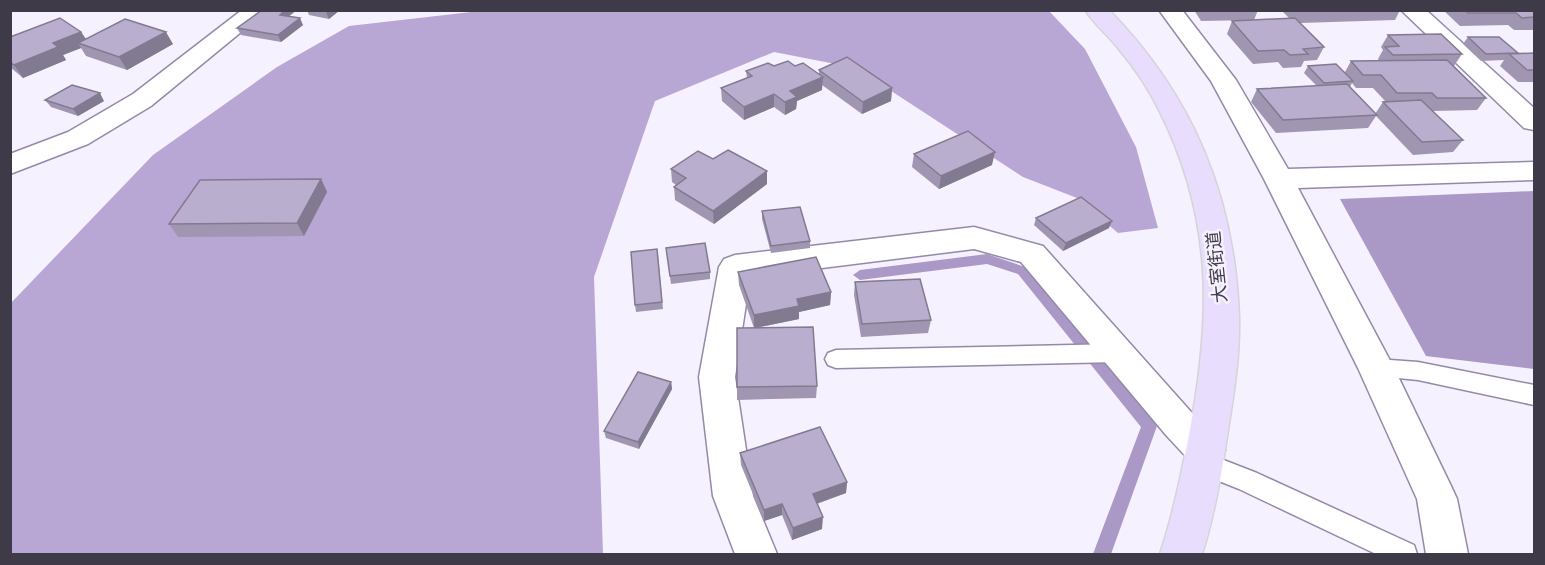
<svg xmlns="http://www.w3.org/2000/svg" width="1545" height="565" viewBox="0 0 1545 565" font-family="'Golos Text','Noto Sans JP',sans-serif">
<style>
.forest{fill:#b8a6d4}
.water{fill:#aa98c6}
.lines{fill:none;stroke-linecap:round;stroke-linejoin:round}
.stream{fill:#aa98c6;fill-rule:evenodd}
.lane-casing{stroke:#9489a8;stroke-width:3}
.street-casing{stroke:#9489a8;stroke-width:3}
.primary-casing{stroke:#d5d4d7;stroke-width:3}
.lane{fill:#fff;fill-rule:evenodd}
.street{fill:#fff;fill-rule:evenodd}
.primary{fill:#e9ddfd;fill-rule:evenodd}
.wall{fill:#a096b1;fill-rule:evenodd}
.shaded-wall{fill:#827a90}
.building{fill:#baaece;stroke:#827a90;stroke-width:1.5}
.labels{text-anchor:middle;stroke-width:5;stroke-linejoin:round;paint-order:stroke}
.street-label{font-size:18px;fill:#3f3a48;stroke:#f6f1fe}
</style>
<rect width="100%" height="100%" fill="#f6f1fe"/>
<polygon class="forest" points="480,11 1049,11 1085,49 1136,147 1158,228 1118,233 1077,198 1023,177 856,68 774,52 655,101 594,277 603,554 11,554 10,304 153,155 277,67 349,26"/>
<polygon class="water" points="1534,191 1534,369 1426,356 1340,199"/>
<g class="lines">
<polygon class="stream" points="987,254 1028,268 1157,426 1111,554 1093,554 1141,427 1018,274 987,264 860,280 853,275 860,270"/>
<defs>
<g id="lane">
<polygon points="1118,344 1126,347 1129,353 1126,359 1118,362 836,368 828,365 825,359 828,353 836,350"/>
<polygon points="1376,359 1418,362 1534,385 1534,405 1418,380 1368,375 1365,368 1368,361"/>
<polygon points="1203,452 1257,473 1414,545 1417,554 1376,554 1239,489 1194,471 1190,463 1194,455"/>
</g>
<g id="street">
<polygon points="242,10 268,10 151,106 88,144 10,174 10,154 68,132 133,94"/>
<polygon points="1159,10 1182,10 1236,80 1288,169 1534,162 1534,180 1298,188 1394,368 1451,486 1457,499 1468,554 1426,554 1417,499 1358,368 1264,179 1211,81"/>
<polygon points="1401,10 1426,10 1534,108 1534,130 1524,128"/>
<polygon points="974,227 1043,246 1192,413 1219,438 1225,450 1219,462 1205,467 1191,462 1166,435 1021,262 974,249 750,277 735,377 753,496 777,554 735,554 713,496 699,377 719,267 724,259 735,255"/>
</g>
<path id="primary" d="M1085,10H1109C1193,96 1235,197 1239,317C1240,355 1234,393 1228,430C1222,472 1215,514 1202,554H1160C1173,515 1181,475 1189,435C1211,320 1214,220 1160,112C1149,89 1134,67 1118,48C1108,35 1094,24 1085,10Z"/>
</defs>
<use href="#lane" class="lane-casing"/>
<use href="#street" class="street-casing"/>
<use href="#primary" class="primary-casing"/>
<use href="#lane" class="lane"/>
<use href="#street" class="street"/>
<use href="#primary" class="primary"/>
</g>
<g class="wall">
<polygon points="307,10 340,10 329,19 309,15"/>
<polygon points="1194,10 1258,10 1254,20 1289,18 1281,10 1400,10 1395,20 1300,23 1324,47 1317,60 1304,61 1301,67 1283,68 1278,62 1253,64 1227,34 1232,21 1253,20 1201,21"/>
<polygon points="1443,10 1534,10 1534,30 1514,30 1508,25 1460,26"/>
<polygon points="290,16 303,25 281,42 241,35 237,28"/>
<polygon points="81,32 86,39 173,44 127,70 86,56 81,48 63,55 66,60 23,78 10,67 10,37"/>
<path d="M1388,35L1462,54L1454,66L1486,98L1477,110L1433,111L1463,140L1453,152L1413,155L1376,116L1368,128L1276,133L1251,102L1257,89L1317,86L1304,73L1308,66L1345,72L1351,61H1379L1378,59L1383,50L1381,47ZM1352,83L1356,88H1373L1386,102H1383L1375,114L1350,87Z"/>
<polygon points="1468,37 1518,53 1534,53 1534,82 1518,82 1500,66 1504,60 1481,61 1463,44"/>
<polygon points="774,66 795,66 819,74 819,70 892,88 891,101 862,114 822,85 822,90 797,101 796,109 785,115 774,107 744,120 722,101 721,88 747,78 746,71"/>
<polygon points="45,100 104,101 78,116 51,107"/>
<polygon points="914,154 992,165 939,189 912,167"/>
<polygon points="713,159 767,171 767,184 714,224 675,200 674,187 676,185 672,182 671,169"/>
<polygon points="321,179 327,192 304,236 178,237 169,224"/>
<polygon points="762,211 810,241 810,248 771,253 762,219"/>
<polygon points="1036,218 1109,228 1063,251 1034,225"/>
<polygon points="666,248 710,272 710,279 671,284"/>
<polygon points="658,256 663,309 636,312 635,305"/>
<polygon points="738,272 831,292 830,305 799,312 799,319 756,328 817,386 816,398 737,400 737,387 754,328 739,285"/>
<polygon points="855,282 931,320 928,333 861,337 854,295"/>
<polygon points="671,382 672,389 639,449 606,438 604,431"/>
<polygon points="740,453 847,482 846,493 817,504 822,529 792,540 782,515 764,521 741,465"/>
</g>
<g class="shaded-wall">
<polygon points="285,10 297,10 283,21 280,15"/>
<polygon points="328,10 340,10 329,19 326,12"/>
<polygon points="300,18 303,25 281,42 278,35"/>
<polygon points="81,32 89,44 78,43 81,48 63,55 66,60 23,78 14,65 53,43"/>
<polygon points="166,32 173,44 127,70 119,57"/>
<polygon points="823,77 822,90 797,101 796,109 785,115 785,102 790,91"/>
<polygon points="892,88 891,101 862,114 863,102"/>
<polygon points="100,93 104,101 78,116 73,109"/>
<polygon points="774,94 774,107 744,120 744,107"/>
<polygon points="995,152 992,165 939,189 941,176"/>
<polygon points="767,171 767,184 714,224 713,211"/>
<polygon points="321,179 327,192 304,236 297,223"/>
<polygon points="1112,221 1109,228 1063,251 1066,243"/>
<polygon points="831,292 830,305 799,312 799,319 754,328 754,315 797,299"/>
<polygon points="671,382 672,389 639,449 638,442"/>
<polygon points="847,482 846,493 812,505 813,494"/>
<polygon points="782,504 782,515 764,521 764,510"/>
<polygon points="823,517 822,529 792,540 793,528"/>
</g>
<g class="building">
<polygon points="262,10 285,10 280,15 300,18 278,35 237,28"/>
<polygon points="1464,10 1534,10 1534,17 1522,18 1516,13 1468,13"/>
<polygon points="60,18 81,32 53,43 58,47 14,65 10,62 10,37"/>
<polygon points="1295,18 1324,47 1303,49 1308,54 1290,55 1284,50 1258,51 1232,21"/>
<polygon points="125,19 166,32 119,57 78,43"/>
<polygon points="1441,34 1462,54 1393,55 1385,47 1399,46 1388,35"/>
<polygon points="1468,37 1499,37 1518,53 1486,54"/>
<polygon points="1534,53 1534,70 1527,70 1509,54"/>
<polygon points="847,57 892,88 863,102 819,70"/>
<polygon points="1447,60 1486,98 1437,98 1432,93 1397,93 1381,75 1363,75 1351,61"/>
<polygon points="788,61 795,66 803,63 823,77 790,91 797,97 785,102 774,94 744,107 721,88 752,76 746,71 768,63 774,66"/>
<polygon points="1336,64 1353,81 1324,83 1308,66"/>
<polygon points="1347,84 1377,115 1283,120 1257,89"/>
<polygon points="72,85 100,93 73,109 45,100"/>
<polygon points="1421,100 1463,140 1422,142 1383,102"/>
<polygon points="968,131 995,152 941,176 914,154"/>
<polygon points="728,150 767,171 713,211 674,187 686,178 671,169 698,151 713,159"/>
<polygon points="321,179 297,223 169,224 200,180"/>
<polygon points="1081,197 1112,221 1066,243 1036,218"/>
<polygon points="800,207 810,241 771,246 762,211"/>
<polygon points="705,243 710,272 670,276 666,248"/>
<polygon points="657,249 662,302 635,305 631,252"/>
<polygon points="816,257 831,292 797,299 799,306 754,315 738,272"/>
<polygon points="920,279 931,320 862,324 855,282"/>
<polygon points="813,327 817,386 737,387 737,328"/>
<polygon points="638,372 671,382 638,442 604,431"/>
<polygon points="820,427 847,482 813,494 823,517 793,528 782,504 764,510 740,453"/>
</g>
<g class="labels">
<g class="street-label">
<text transform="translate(1217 267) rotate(-96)" y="6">大室街道</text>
</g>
</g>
<rect width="1545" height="565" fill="none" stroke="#3f3a48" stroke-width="24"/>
</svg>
